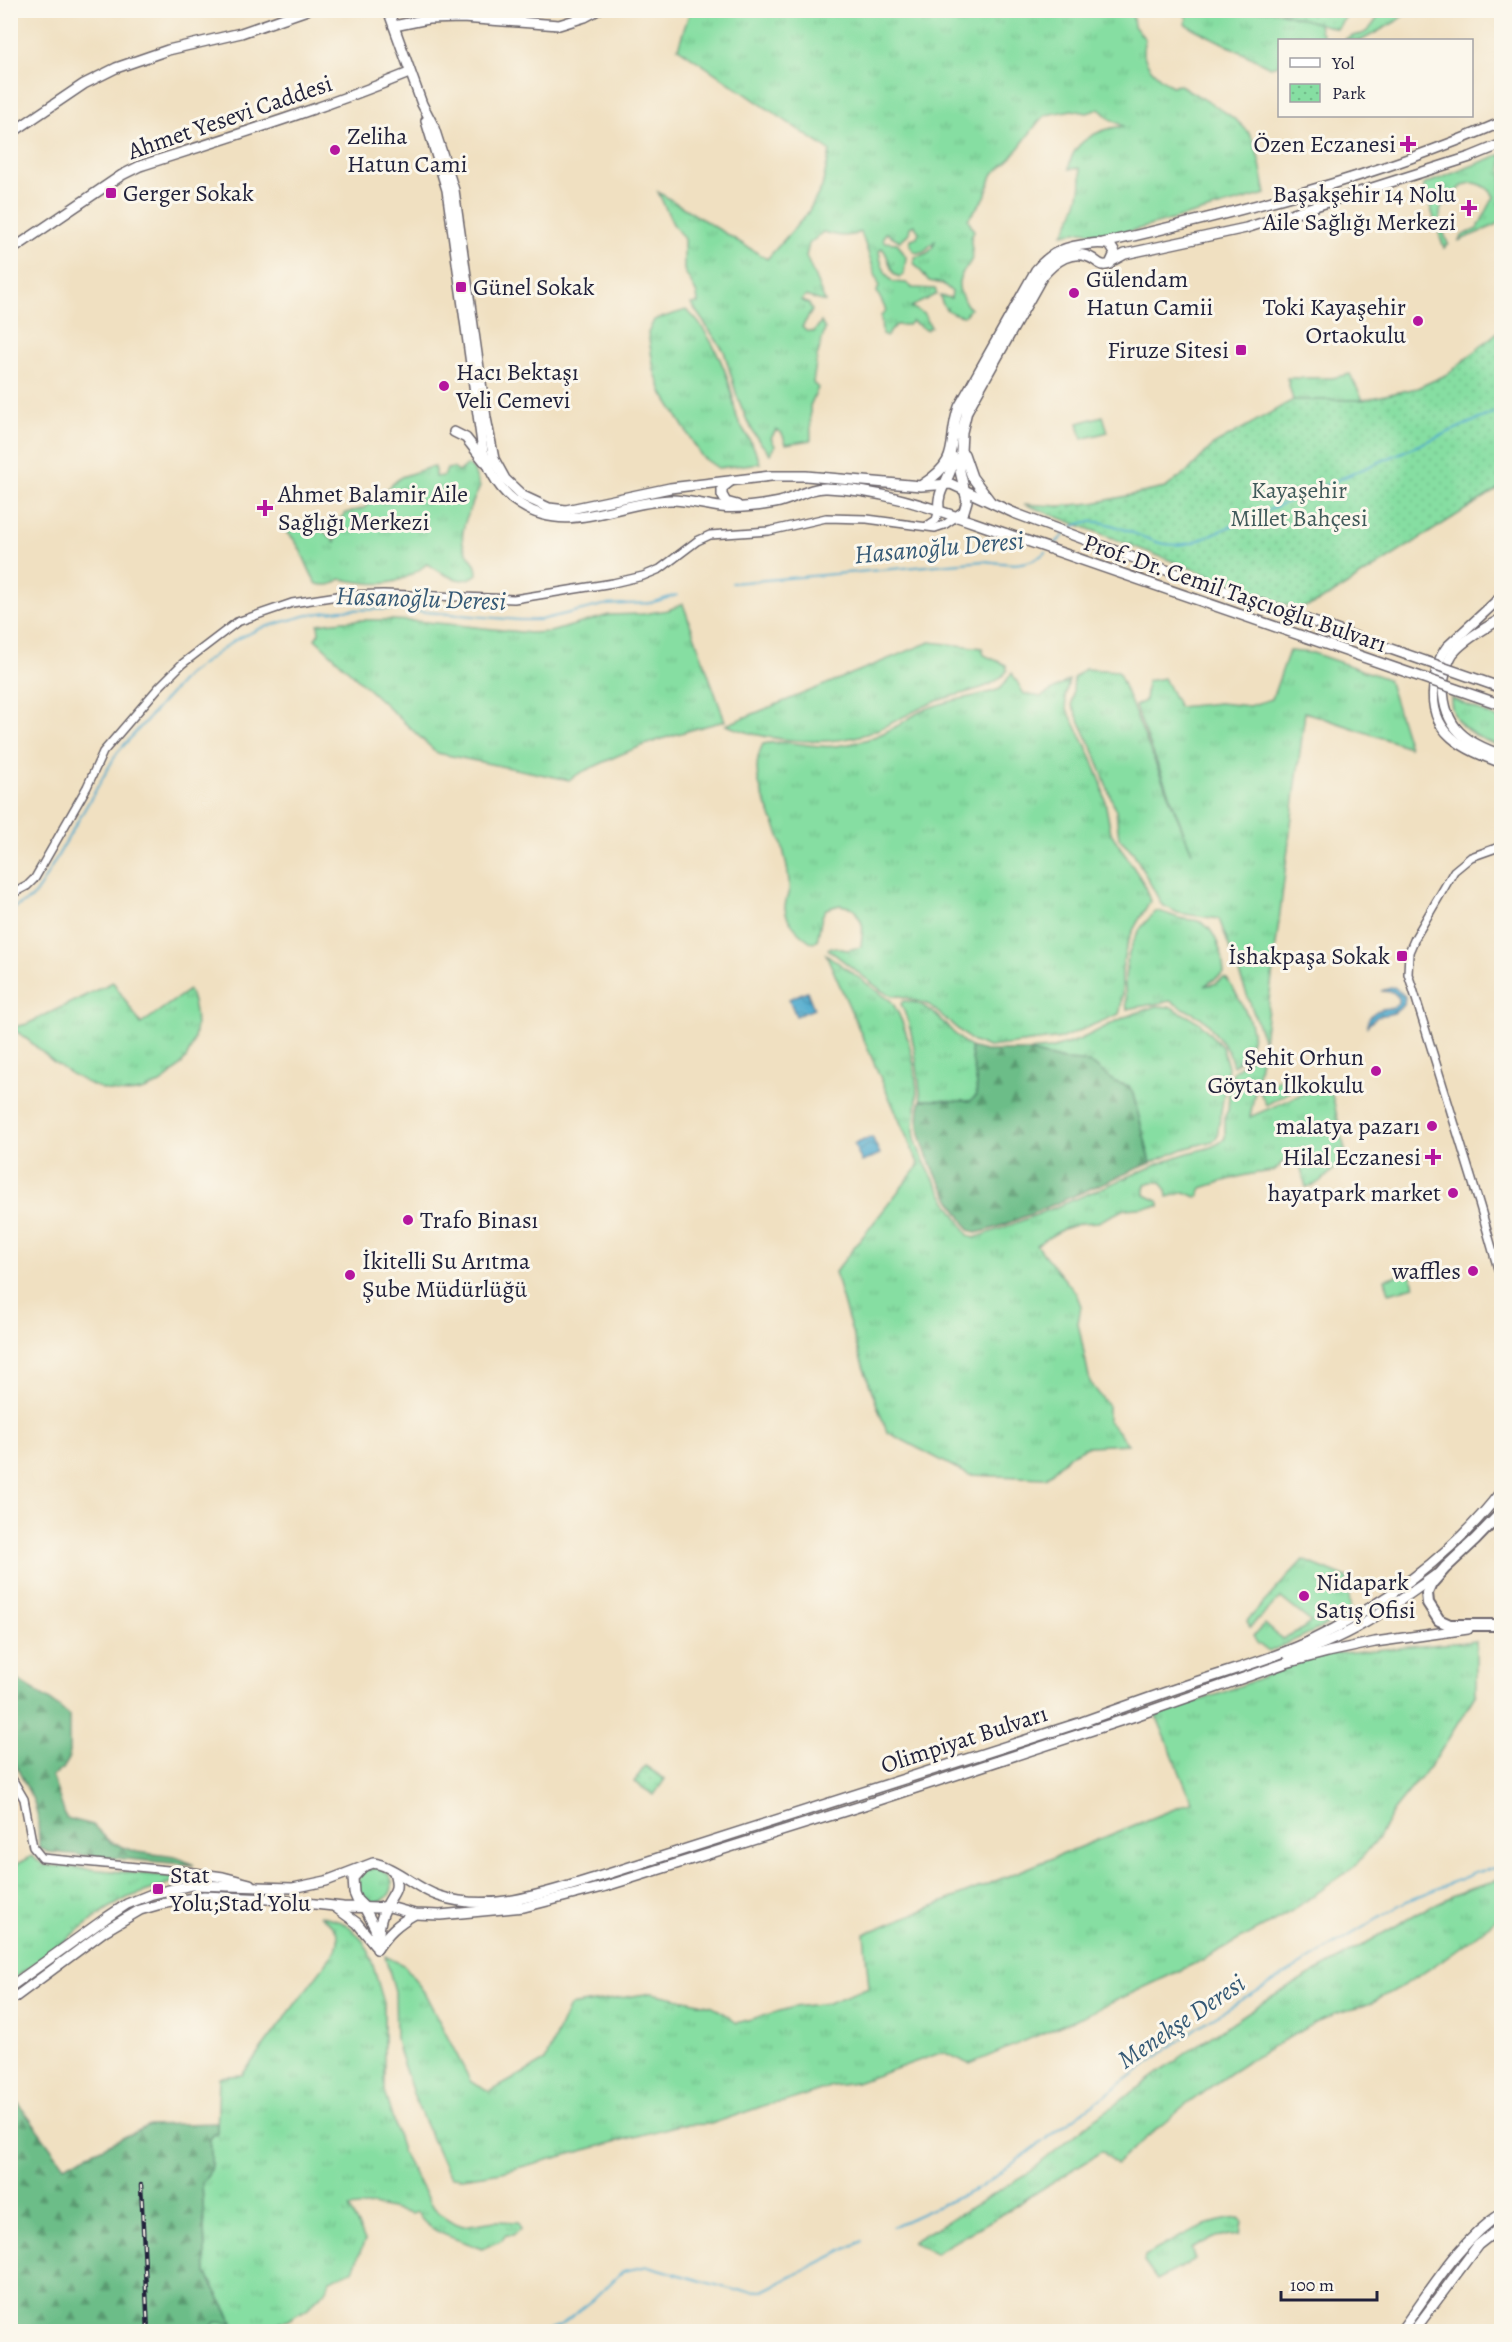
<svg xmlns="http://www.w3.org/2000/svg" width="1512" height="2342" viewBox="0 0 1512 2342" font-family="Alegreya,serif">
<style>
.grass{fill:url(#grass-tufts);stroke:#54806e;stroke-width:1.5}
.forest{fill:url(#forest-firs);stroke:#477062;stroke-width:1.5}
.park{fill:url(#park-dots);stroke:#54806e;stroke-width:1.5}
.pitch{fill:#86dea2;stroke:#54806e;stroke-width:1.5}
.water{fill:url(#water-waves);stroke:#386684;stroke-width:1.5}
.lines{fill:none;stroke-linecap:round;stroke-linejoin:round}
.stream{stroke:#4faacd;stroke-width:2}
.minor-casing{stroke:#6a646a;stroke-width:10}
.major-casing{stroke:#6a646a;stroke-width:12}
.highway-casing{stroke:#6a646a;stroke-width:14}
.minor{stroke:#fff;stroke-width:7}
.major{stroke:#fff;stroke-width:9}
.highway{stroke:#fff;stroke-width:10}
.rail-casing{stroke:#22223b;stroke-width:4.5}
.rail{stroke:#fbf7ec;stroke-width:2;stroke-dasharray:7;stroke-linecap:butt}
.major-bridge-casing{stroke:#6a646a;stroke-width:12;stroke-linecap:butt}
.major-bridge{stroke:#fff;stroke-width:9}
.poi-dot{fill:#b5179e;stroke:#fbf7ec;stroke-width:2}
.labels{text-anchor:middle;stroke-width:6;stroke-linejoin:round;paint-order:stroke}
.street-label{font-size:24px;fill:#22223b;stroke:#fbf7ec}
.poi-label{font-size:24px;fill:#22223b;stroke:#fbf7ec;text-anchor:start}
.park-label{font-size:24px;fill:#405a5a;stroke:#fbf7ec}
.water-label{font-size:26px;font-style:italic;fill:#345875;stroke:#fbf7ec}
</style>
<defs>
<pattern id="grass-tufts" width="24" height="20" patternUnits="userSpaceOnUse" patternTransform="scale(1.5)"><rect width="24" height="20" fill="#86dea2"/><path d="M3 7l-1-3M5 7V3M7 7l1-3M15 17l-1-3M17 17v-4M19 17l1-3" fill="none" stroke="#73be8c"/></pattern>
<pattern id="forest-firs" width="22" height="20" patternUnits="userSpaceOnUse" patternTransform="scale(1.5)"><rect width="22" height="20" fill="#6cbd88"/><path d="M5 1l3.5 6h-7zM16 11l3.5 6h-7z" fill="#589970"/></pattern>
<pattern id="park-dots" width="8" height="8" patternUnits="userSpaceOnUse" patternTransform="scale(1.5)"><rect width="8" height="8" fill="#86dea2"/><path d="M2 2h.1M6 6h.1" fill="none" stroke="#73be8c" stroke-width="1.8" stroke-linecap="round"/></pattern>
<pattern id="water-waves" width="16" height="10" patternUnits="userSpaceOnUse" patternTransform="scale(1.5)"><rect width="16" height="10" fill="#4faacd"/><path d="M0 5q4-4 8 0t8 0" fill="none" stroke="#418aa8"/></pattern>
</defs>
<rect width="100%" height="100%" fill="#fbf7ec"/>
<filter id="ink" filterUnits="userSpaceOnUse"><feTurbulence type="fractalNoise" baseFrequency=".0167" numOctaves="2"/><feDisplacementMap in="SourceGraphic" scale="12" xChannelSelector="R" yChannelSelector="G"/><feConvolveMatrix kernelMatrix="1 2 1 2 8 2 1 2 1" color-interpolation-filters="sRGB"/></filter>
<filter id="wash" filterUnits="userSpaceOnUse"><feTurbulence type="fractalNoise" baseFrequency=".008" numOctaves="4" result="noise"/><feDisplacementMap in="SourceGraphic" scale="24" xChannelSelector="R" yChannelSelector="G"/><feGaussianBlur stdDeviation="1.35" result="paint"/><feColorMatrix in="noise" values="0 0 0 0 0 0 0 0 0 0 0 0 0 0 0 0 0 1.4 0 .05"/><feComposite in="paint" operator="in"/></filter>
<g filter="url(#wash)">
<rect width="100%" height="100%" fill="#f0e0c1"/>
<g class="grass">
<path d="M1132,10L1134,26L1145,39C1138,61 1155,76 1172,86L1180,85C1200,98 1241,117 1252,138C1260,155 1262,176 1266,194L1131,231L1103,235L1082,231L1063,234C1073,216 1085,190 1080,168L1069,169C1071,141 1099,129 1123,126L1110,119L1099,109L1087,113L1072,110L1046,115L1039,121L1011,158L992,175L985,197L968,219L974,231C967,242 974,246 972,258C970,265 962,271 960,278C956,288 963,301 970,309L964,316C950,314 943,310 940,296L951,298L952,292L943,284L929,281L914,263L915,257C925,255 933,252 935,241L924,251L917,253C911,249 909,247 911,239L917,237L919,232L914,225L910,227L909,233L900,241L886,233L883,237L884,242L897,243L906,257L904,274L900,277C888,274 891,257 882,248L879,251C880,262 885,275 893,282L906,283L913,288L935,289L937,294L911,307L924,314L931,327L926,330L912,321L908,325H896L886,337L882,334L881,316L886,310L877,292L879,285L861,232C848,238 837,236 823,232L809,244L806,256L825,302L806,296L801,300L809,304L812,311L802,327L806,331L814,332L821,322L825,329L817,357L813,383L818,388L810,406L811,440L786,444L782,433L776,430L771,438L775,446L770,454L758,440L748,423L737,396L724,351L691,304L698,303L697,294L684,270V239L673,224L658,192L767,259L807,214L822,187L830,151L678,48L690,11Z"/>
<polygon points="1182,11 1276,11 1319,23 1320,31 1323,34 1320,40 1280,40 1279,65 1270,67 1185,24 1187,18"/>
<path d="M1381,11L1408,12L1395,22L1362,40H1344C1350,35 1355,36 1362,34C1370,31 1378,18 1381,11Z"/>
<path d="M1499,155H1502L1501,221L1496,225L1458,241L1463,235L1477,229L1494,197C1492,192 1490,190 1485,187C1467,176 1457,189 1448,204L1443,203C1436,217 1443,230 1448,244L1444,248L1423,185Z"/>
<path d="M686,310C706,325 725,366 731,390C734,400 734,413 739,422C747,436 755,446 760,463L718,468L702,457L663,394L654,370L648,333L654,320Z"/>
<polygon points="1350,374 1363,400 1293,400 1287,378 1332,378"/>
<path d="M467,465L473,469L480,487C473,501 456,534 465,549C470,559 477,562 477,574C461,588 443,573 427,564C396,589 377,585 340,579C334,585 325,586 317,584C304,565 302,540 280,527L283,524C308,518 318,525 335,542L341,518L346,513L364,508L401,477L428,468L435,467V477L444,476L447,469L453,468L459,472Z"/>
<path d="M683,604L725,721C684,731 644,743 606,761C593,768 581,771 569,780L437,753L315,639L319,633L318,624C388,613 460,626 530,633L550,632L609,615L643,614L668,610Z"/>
<path d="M930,642L982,648L984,655L1006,665L1007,671C990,692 962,691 937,701C912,710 891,726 866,734C826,747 765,741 726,725Z"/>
<polygon points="1289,651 1313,653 1388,679 1409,747 1305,712 1264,1041 1219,919 1178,913 1162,905 1133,852 1119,838 1116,811 1094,752 1072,705 1074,678 1085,669 1118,671 1192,853 1135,706 1145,701 1147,681 1164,678 1179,707 1219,703 1249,706 1272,699"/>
<path d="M1012,673L1024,694L1041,697L1069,680L1065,697L1067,709L1089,752L1102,785L1111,833L1143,882L1150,901C1137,924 1128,934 1123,962C1120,979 1125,998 1119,1014L1062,1038L989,1047L973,1042L929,1005L901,996H892L882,991L828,949L831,947L847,950L861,947C862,927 867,928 853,908L840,905L826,909L822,916L817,941L813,943C801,936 786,922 785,908C785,902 788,895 789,890C790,878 786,861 783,849C776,815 744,779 763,744C788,738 811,749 836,746C857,744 878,737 897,726C906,721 914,714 924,710C948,699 975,698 1000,689Z"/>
<path d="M1451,698L1501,720V747C1479,738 1450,727 1451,698Z"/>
<path d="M1157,911C1165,912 1172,916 1179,918C1185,920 1192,919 1198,921C1216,927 1223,956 1224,973L1204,986L1214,984L1223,978L1227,979C1235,991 1250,1016 1252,1031C1253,1042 1242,1057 1235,1065L1233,1066L1229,1053L1209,1025L1202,1018L1170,1001L1127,1009C1121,973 1127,935 1157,911Z"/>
<path d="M826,954L891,1001C907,1023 917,1070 917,1097C917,1111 912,1124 915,1138C922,1166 953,1209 968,1235L974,1238C1044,1215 1110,1183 1179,1156C1193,1150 1215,1150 1225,1138V1116L1228,1110L1230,1079L1234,1071L1263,1048L1250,1117L1329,1082L1346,1154C1336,1166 1323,1185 1306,1187L1299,1162L1293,1159L1283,1162L1274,1171C1248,1173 1226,1180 1202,1188L1199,1196L1196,1197L1185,1192L1167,1197L1166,1189L1161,1182H1151L1145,1185V1195L1158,1201L1160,1206L1125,1209L1098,1222L1081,1223L1063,1229L1036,1245L1076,1293L1081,1306L1078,1323L1090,1382L1108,1406V1420L1128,1444L1090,1446L1070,1455L1046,1478L969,1475L887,1432C867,1380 849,1327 835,1272L919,1165Z"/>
<path d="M113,982L141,1024L189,990C199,1014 199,1044 181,1065C141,1110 96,1094 54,1062C40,1051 27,1037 11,1028L27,1024Z"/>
<path d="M903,1001C933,1000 948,1033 970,1047L977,1085L976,1096L970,1101L921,1100C917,1068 915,1034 901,1004Z"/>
<polygon points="1156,1006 1171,1007 1199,1022 1222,1047 1228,1067 1217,1137 1213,1141 1183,1149 1151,1163 1133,1094 1129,1086 1115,1082 1095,1066 1083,1061 1064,1060 1026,1051 1051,1049 1079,1040 1125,1017"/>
<polygon points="1303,1560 1347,1578 1351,1614 1269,1652 1257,1643 1253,1636 1265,1624 1282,1639 1302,1629 1311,1622 1281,1598 1250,1627 1247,1621"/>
<polygon points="1476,1641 1476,1694 1437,1757 1394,1810 1378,1838 1354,1867 1290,1912 1200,1961 1081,2017 970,2064 943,2052 856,2083 832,2086 785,2102 769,2104 711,2124 679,2125 502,2172 462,2178 452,2177 446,2170 417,2105 399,2052 396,2039 395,1991 385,1956 405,1966 424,1992 471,2082 490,2092 545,2061 569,2006 652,1993 713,2006 737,2023 794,2007 828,2003 869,1987 864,1934 1192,1802 1156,1715 1219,1694 1319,1655"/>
<polygon points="32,1856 44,1865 177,1877 174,1882 127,1898 106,1910 11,1981 11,1867"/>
<circle cx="375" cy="1885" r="17"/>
<path d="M1501,1879V1916C1459,1948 1416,1982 1368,2004C1357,2009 1345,2010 1333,2015C1311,2023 1289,2038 1269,2049C1211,2082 1165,2121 1116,2164L1102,2151L999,2216L935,2253L912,2242L1025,2176L1084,2127L1192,2049L1265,2001L1427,1908L1467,1889Z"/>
<path d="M319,1915L337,1920L350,1927L363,1941L369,1952L384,2003V2091L403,2154L430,2203L439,2213L455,2223L463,2226L495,2221L519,2222L521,2229L513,2235H506L502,2240L482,2249C461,2239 428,2235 417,2212L412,2214L373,2205L349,2208L365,2240L353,2270L330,2280L326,2290L308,2308L288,2320L275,2324L260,2325L247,2331H208L215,2322H233L206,2273L202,2182C215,2173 211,2153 210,2139L214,2134H217L219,2077L242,2075L336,1950C343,1931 332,1926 319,1915Z"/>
<path d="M1239,2218L1242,2221L1240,2234L1214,2237L1191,2249L1195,2260L1157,2280L1144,2262L1145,2256C1176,2239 1202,2221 1239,2218Z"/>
</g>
<g class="forest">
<path d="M970,1047L985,1051H1026L1064,1060L1083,1061L1095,1066L1115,1082L1129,1086L1133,1094L1151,1163C1108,1180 1067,1200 1023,1217C1008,1223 991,1231 975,1233L969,1230C949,1195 907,1141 921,1100L970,1101L976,1096L977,1085Z"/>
<polygon points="10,1675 58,1706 69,1716 69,1759 63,1769 52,1776 66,1818 93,1825 110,1842 137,1852 176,1857 194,1865 47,1852 39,1847 38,1818 34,1802 11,1756"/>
<path d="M11,2093L64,2166L149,2125L217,2123V2135L214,2134L210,2139C211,2154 215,2172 202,2182L206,2273L233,2323L215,2322L208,2332L11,2331Z"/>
</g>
<g class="park">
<polygon points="1276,11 1350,10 1350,11 1337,29"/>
<polygon points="1501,329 1501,487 1331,595 1311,605 1296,609 1024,504 1059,506 1093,503 1165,488 1188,471 1213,445 1293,400 1363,400 1417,388 1448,374"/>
<polygon points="645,1766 665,1779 654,1795 634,1782"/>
</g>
<g class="pitch">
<polygon points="1103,416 1108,432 1082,439 1078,423"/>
<polygon points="1285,1076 1292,1091 1266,1105 1259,1090"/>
<polygon points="1410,1272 1414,1286 1389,1293 1385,1279"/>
</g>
<g class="water">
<path d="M1394,987L1405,996L1404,1005L1394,1013L1378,1016L1367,1026C1369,1011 1380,1008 1393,1008L1398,1003V997L1393,992L1381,991Z"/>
<polygon points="807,991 814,1009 796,1016 789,999"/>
<polygon points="872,1137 880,1154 862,1162 854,1144"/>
</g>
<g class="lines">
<g class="stream">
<path d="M1068,531C1092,507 1133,536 1160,543C1171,546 1181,545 1192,543L1502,409"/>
<polyline points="1053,546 1064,535"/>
<path d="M732,583L984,561C1007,564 1027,568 1046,552"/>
<polyline points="10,910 32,898 41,885 117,753 187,675 235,640 261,628 308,615 341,610 391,609 519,620 540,620 603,605 650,603 677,595"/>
<polyline points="892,2227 981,2187 1196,2028 1407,1901 1475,1873 1502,1866"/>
<polyline points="543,2332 561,2325 593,2300 623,2271 648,2266 734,2290 763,2291 862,2241"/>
</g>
</g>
</g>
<g filter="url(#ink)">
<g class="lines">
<defs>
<g id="minor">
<polyline points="927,526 936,520 939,509"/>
<polyline points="1502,846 1471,857 1454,871 1415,938 1409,952 1408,974 1413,989 1480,1206 1502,1283"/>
<polyline points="10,895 27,886 35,878 87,787 103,752 159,687 182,664 237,622 292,603 344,595 383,594 514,599 613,583 643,576 660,569 697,541 710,535 769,531 826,518 867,519 935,528 944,525 956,517"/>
<polyline points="10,1775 24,1799 33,1847 42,1858 179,1871"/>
</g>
<g id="major">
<polyline points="388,10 422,104 433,125 454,190 486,418 494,459 505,479 523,496 549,508 566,510 670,488 771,476 806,476 921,486 951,484 1014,513"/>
<polyline points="394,26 428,19 462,18 559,25 585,17 598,10"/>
<path d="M426,121L447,190L483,451C490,473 500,492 521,505C569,536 620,501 671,500C688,500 704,505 721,507C738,509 758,506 775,503C793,500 809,487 827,488C891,490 947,514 1007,534"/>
<polyline points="10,134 84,84 116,68 168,50 241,33 307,10"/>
<path d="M1103,243C1238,212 1374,178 1502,122"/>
<path d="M10,251L122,175L140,166C230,137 321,109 409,73"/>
<polyline points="1114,260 1125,254 1246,228 1470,157 1502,144"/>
<polyline points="454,432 466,438 484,461"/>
<polyline points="964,454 972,477 990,501"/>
<polyline points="731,481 722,488 722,495 726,502 737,505"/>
<path d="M923,484C963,459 946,443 959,407L1036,270C1052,251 1067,246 1091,244C1097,243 1103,243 1110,245L1115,253L1110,264C1102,267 1100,264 1093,259C1073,247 1054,262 1042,277L967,411L962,432L960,471L967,501L964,511L956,517"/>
<path d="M939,509C936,489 953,478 953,457"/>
<path d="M1502,596L1447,647C1438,659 1436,671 1434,686C1428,734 1464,749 1502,763"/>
<path d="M1502,618C1486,628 1465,639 1453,653C1447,662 1443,678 1443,688C1444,728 1466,743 1502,755"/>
<path d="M1288,1655C1343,1642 1392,1607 1436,1575"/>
<polyline points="362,1868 353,1878 354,1893 357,1900 364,1907 375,1928 377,1949"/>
<polyline points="179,1871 223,1877 250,1884"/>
<polyline points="386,1906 415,1914 440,1915 524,1907 603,1887 858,1807 1135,1716 1286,1663 1328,1652 1375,1642 1468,1629"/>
<polyline points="335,1907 357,1923 375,1945"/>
<path d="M379,1935C379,1926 382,1915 386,1907C393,1891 400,1892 394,1872"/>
<path d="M377,1949C388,1933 397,1924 415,1914"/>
<path d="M10,1987L106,1918L127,1904L152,1894L191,1885L293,1888L326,1881L373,1863L378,1864C398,1869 417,1889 439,1896C494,1915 558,1889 611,1873L1082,1722C1118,1709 1154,1696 1190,1684C1228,1671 1269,1660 1306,1643C1380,1608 1452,1556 1502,1490"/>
<polyline points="10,2001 106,1930 140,1910 161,1904 204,1896 268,1899 343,1907 378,1908 386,1906"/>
<path d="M1400,2332C1431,2290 1458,2242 1502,2213"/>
<polyline points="1413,2332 1478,2245 1502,2226"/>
</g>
<polyline id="highway" points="1493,1625 1450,1625 1439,1620 1428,1603 1427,1593 1431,1584 1445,1568 1475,1540 1502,1512"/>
</defs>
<use href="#minor" class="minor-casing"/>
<use href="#major" class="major-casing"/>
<use href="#highway" class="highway-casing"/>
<use href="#minor" class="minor"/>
<use href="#major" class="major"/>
<use href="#highway" class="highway"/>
<defs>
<polyline id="rail" points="141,2185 148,2332"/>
</defs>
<use href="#rail" class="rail-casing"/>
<use href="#rail" class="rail"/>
<defs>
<g id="major-bridge">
<polyline points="1014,513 1185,577 1502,688"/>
<polyline points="1007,534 1502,705"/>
</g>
</defs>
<use href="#major-bridge" class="major-bridge-casing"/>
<use href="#major-bridge" class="major-bridge"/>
</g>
</g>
<g class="poi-dot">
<path d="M1405 135h6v6h6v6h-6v6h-6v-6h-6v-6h6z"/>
<circle cx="335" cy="150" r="6"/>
<rect x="105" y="187" width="12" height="12" rx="3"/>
<path d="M1466 199h6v6h6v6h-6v6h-6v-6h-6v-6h6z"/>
<rect x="455" y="281" width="12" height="12" rx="3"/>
<circle cx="1074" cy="293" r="6"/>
<circle cx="1418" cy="321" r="6"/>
<rect x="1235" y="344" width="12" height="12" rx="3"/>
<circle cx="444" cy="386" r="6"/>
<path d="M262 499h6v6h6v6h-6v6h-6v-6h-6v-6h6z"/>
<rect x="1396" y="950" width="12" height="12" rx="3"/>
<circle cx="1376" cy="1071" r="6"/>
<circle cx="1432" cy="1126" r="6"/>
<path d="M1430 1148h6v6h6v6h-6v6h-6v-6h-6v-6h6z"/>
<circle cx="1453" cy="1193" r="6"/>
<circle cx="408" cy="1220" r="6"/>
<circle cx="1473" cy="1271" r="6"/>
<circle cx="350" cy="1275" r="6"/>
<circle cx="1304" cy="1596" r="6"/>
<rect x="152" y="1883" width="12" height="12" rx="3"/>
</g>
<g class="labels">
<g class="street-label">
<text transform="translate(230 117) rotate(-19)" y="8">Ahmet Yesevi Caddesi</text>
<text transform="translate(1235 593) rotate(19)" y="8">Prof. Dr. Cemil Taşcıoğlu Bulvarı</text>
<text transform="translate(964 1739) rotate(-18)" y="8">Olimpiyat Bulvarı</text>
</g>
<g class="poi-label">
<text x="347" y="144">Zeliha<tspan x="347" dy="28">Hatun Cami</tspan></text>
<text x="1396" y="152" text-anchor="end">Özen Eczanesi</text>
<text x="123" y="201">Gerger Sokak</text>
<text x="1456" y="202" text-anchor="end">Başakşehir 14 Nolu<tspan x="1456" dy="28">Aile Sağlığı Merkezi</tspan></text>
<text x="1086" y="287">Gülendam<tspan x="1086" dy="28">Hatun Camii</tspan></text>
<text x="473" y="295">Günel Sokak</text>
<text x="1406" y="315" text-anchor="end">Toki Kayaşehir<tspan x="1406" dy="28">Ortaokulu</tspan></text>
<text x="1229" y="358" text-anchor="end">Firuze Sitesi</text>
<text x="456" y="380">Hacı Bektaşı<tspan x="456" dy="28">Veli Cemevi</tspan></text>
<text x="278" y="502">Ahmet Balamir Aile<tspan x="278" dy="28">Sağlığı Merkezi</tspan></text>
<text x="1390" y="964" text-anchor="end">İshakpaşa Sokak</text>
<text x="1364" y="1065" text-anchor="end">Şehit Orhun<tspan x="1364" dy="28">Göytan İlkokulu</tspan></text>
<text x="1420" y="1134" text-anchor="end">malatya pazarı</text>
<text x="1421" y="1165" text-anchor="end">Hilal Eczanesi</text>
<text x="1441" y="1201" text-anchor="end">hayatpark market</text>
<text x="420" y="1228">Trafo Binası</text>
<text x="362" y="1269">İkitelli Su Arıtma<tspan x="362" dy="28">Şube Müdürlüğü</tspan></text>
<text x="1461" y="1279" text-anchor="end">waffles</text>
<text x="1316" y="1590">Nidapark<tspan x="1316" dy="28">Satış Ofisi</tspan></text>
<text x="170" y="1883">Stat<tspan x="170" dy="28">Yolu;Stad Yolu</tspan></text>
</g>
<g class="park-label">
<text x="1299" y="498">Kayaşehir<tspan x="1299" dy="28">Millet Bahçesi</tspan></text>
</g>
<g class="water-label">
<text transform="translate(939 547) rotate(-5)" y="9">Hasanoğlu Deresi</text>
<text transform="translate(421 598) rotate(2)" y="9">Hasanoğlu Deresi</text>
<text transform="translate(1181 2021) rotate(-34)" y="9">Menekşe Deresi</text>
</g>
</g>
<rect width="1512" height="2342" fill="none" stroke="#fbf7ec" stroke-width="36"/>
<rect x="1278" y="39" width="195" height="78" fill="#fbf7ec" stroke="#a4a2a5" stroke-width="1.5"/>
<rect x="1290" y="58" width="30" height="9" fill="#ffffff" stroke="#a4a2a5" stroke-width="1.5"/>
<text x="1332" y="69" font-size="18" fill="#22223b">Yol</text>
<rect x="1290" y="84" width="30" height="18" fill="url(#park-dots)" stroke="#a4a2a5" stroke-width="1.5"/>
<text x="1332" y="99" font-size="18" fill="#22223b">Park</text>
<path d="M1281 2291v9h96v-9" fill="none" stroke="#22223b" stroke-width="3"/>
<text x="1290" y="2291" font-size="18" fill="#22223b" stroke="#fbf7ec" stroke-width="4.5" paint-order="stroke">100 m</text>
</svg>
